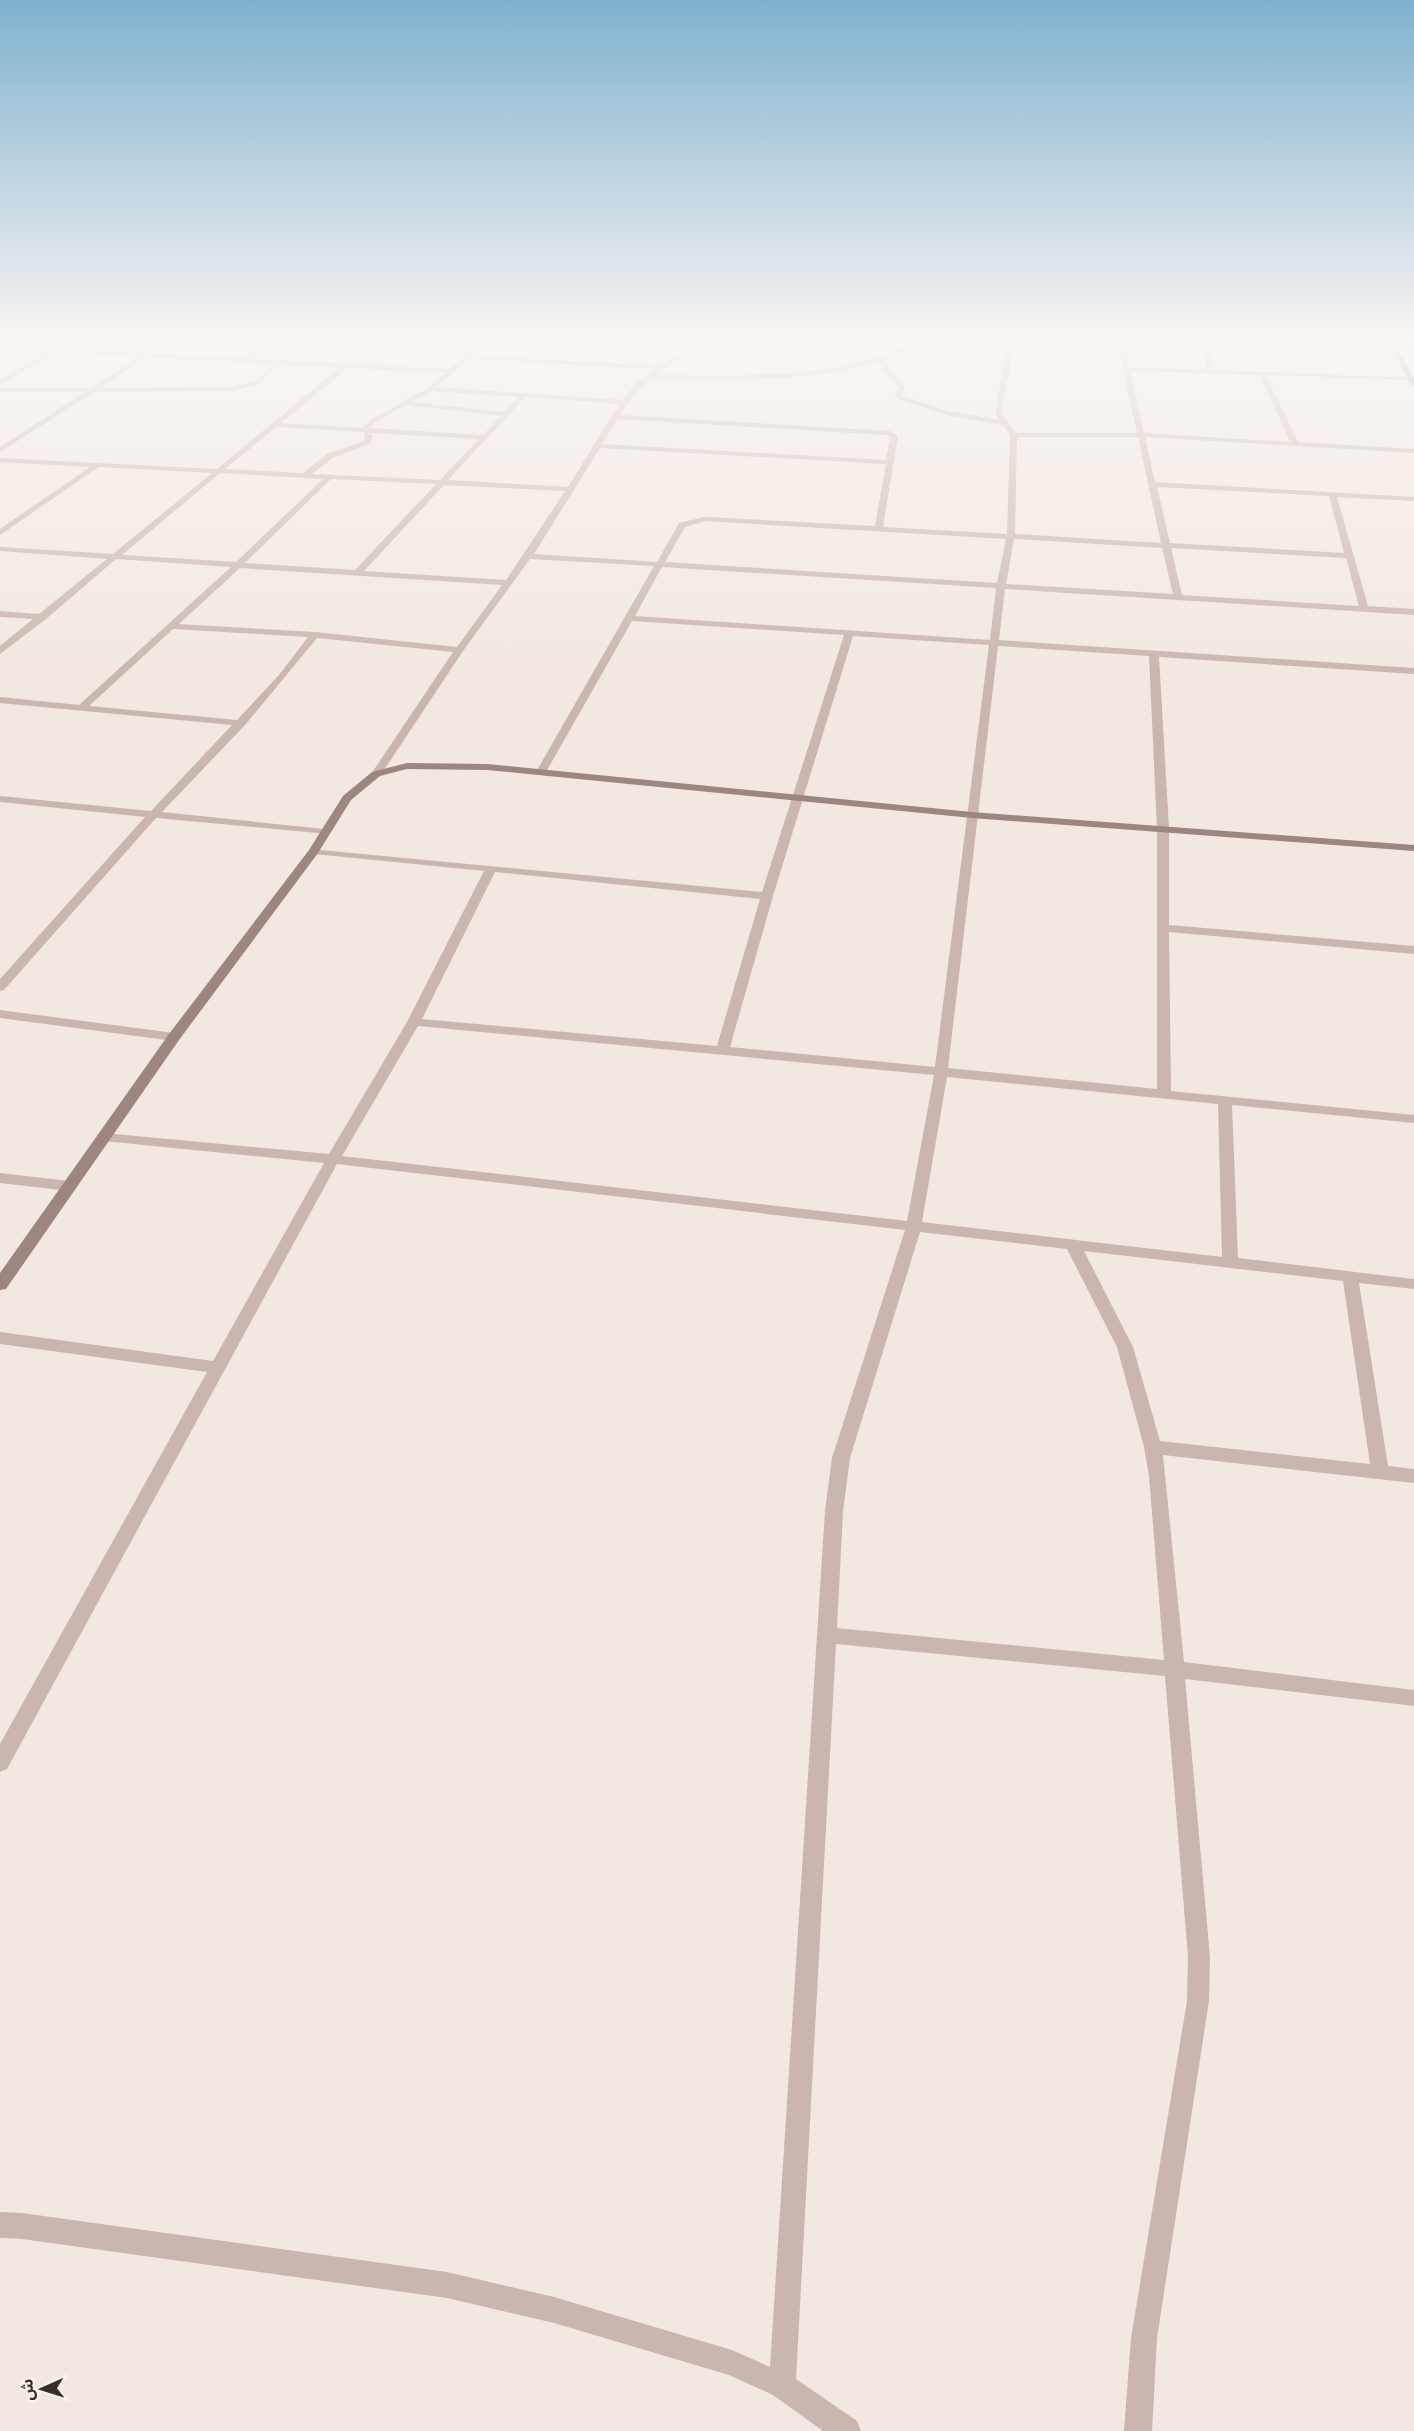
<svg xmlns="http://www.w3.org/2000/svg" width="1414" height="2431" viewBox="0 0 1414 2431" font-family="'Fira Sans','Noto Sans Arabic',sans-serif">
<style>
.lines{fill:none;stroke-linecap:round;stroke-linejoin:round}
.street{fill:#c9b6ae;fill-rule:evenodd}
.secondary{fill:#9d867f;fill-rule:evenodd}
</style>
<rect width="100%" height="100%" fill="#f2e8e1"/>
<g class="lines">
<g class="street">
<path d="M71,338H78L61,349L144,353L168,338H175L152,354L241,358L270,338H277L249,359L345,364L376,338H383L352,364L449,369L484,338H490L483,346L518,338H529L479,350L473,356L660,366L694,344L648,338L750,344L803,338L790,344L771,347L701,345L655,375C737,375 819,380 897,351L835,338H847L918,351L1072,339L1110,338L1126,343L1129,367L1205,370L1207,338H1213L1211,370L1414,378L1411,380L1266,375L1298,442L1414,449V453L1145,437L1155,482L1414,497V501L1337,497L1368,606L1414,609V615L1005,589L999,640L1414,668V674L1159,657L1169,828V925L1414,946V954L1169,932L1171,1091L1414,1115V1123L1232,1105L1238,1258L1414,1279V1289L1359,1283L1388,1466L1414,1469V1483L1163,1455L1184,1662L1414,1690V1706L1185,1679L1210,1957L1209,2001L1157,2338L1152,2431H1124L1131,2338L1187,2001L1188,1957L1165,1676L836,1644L796,2379L857,2421L861,2431H823L773,2395L729,2375L554,2323L447,2298L22,2239L0,2238V2212L22,2213L447,2272L554,2297L732,2350L770,2367L825,1511L832,1458L905,1230L337,1164L7,1769L0,1772V1744L207,1372L0,1344V1332L213,1361L324,1163L104,1141L97,1137L104,1133L329,1154L407,1022L484,871L314,854L310,853V849L762,892L844,635L632,621L546,772L541,775L536,772L654,566L530,559L463,651L380,776L376,777L371,774L453,652L317,638L245,725L162,812L324,829L330,832L328,834L156,818L4,990L0,991V979L145,817L0,802V796L151,811L232,725L0,703V697L79,705L231,567L116,559L46,619L0,654V646L33,619L0,617V611L39,614L107,559L0,551V547L113,554L212,473L99,467L0,535V529L90,467L0,462V458L217,469L340,367L282,364L257,384L232,391L94,392L0,452V447L85,392H0V388H91L139,357L55,353L0,385V380L47,352L0,350V346L53,349ZM1110,342L1120,344L1123,369L1137,433H1016L1001,413L1014,346ZM1007,347L995,413L999,420L947,411L901,396L905,387L883,360L904,352L918,355ZM146,357L275,364L253,382L232,387L100,388ZM469,359L655,369L638,382L622,400L436,387ZM878,362L899,387L895,398L946,415L1003,425L1010,435L1007,534L883,527L898,436L890,431L620,415L633,395L650,379C726,379 804,384 878,362ZM348,368L445,373L428,388L371,420L363,428L281,423ZM1130,371L1260,375L1290,442L1144,433ZM431,391L518,397L504,412L412,402ZM525,397L619,404L568,487L448,480ZM406,405L501,416L483,435L370,428L375,422ZM618,419L886,435L890,437L886,460L602,444ZM276,427L363,432L365,436L364,441L327,454L303,473L225,469ZM370,433L479,439L440,480L312,474L333,458L370,444L373,436ZM1017,437H1138L1161,543L1015,534ZM600,448L886,464L875,526L705,517L679,523L657,562L534,554ZM220,473L323,479L236,562L122,555ZM331,479L436,484L355,570L245,563ZM444,485L565,491L506,580L364,571ZM1157,487L1329,496L1344,553L1170,543ZM705,521L1006,539L997,583L665,562L685,527ZM1014,539L1162,548L1173,594L1006,584ZM1171,548L1346,558L1359,606L1182,595ZM662,567L996,588L990,640L635,616ZM240,568L502,585L457,647L315,632L179,624ZM173,629L308,637L279,675L237,720L89,706ZM853,636L989,645L935,1067L730,1047L773,896ZM998,646L1149,656L1157,828V1089L948,1068ZM495,872L760,899L717,1046L422,1019ZM418,1026L934,1075L907,1221L342,1156ZM947,1077L1218,1104L1222,1257L922,1222ZM920,1232L1067,1249L1117,1347L1144,1447L1149,1476L1164,1660L837,1628L843,1511L850,1458ZM1084,1251L1343,1281L1370,1464L1160,1441L1133,1347Z"/>
<polygon points="0,1010 174,1033 181,1037 174,1041 0,1018"/>
<polygon points="0,1173 69,1181 76,1186 69,1191 0,1183"/>
</g>
<g class="secondary">
<polygon points="1386,338 1392,338 1414,379 1414,387 1411,385"/>
<polygon points="407,763 487,764 972,812 1414,845 1414,851 972,818 487,770 407,769 380,776 351,800 318,853 179,1040 6,1289 0,1290 0,1273 169,1034 309,850 343,796 372,772"/>
</g>
</g>
<linearGradient id="sky" x2="0" y2="1"><stop stop-color="#7fb1ce"/><stop offset="0.5" stop-color="#f9f5f2"/><stop offset="1" stop-color="#f9f5f2" stop-opacity="0"/></linearGradient>
<rect width="1414" height="678" fill="url(#sky)"/>
<g transform="translate(42 2389) rotate(267)" stroke="#f9f2ee" stroke-width="4.5" paint-order="stroke">
<path d="M0-4.5L10 22L0 15L-10 22Z" fill="#382e2c"/>
<text y="-9" font-size="16" font-weight="bold" text-anchor="middle" fill="#382e2c">ش</text>
</g>
</svg>
